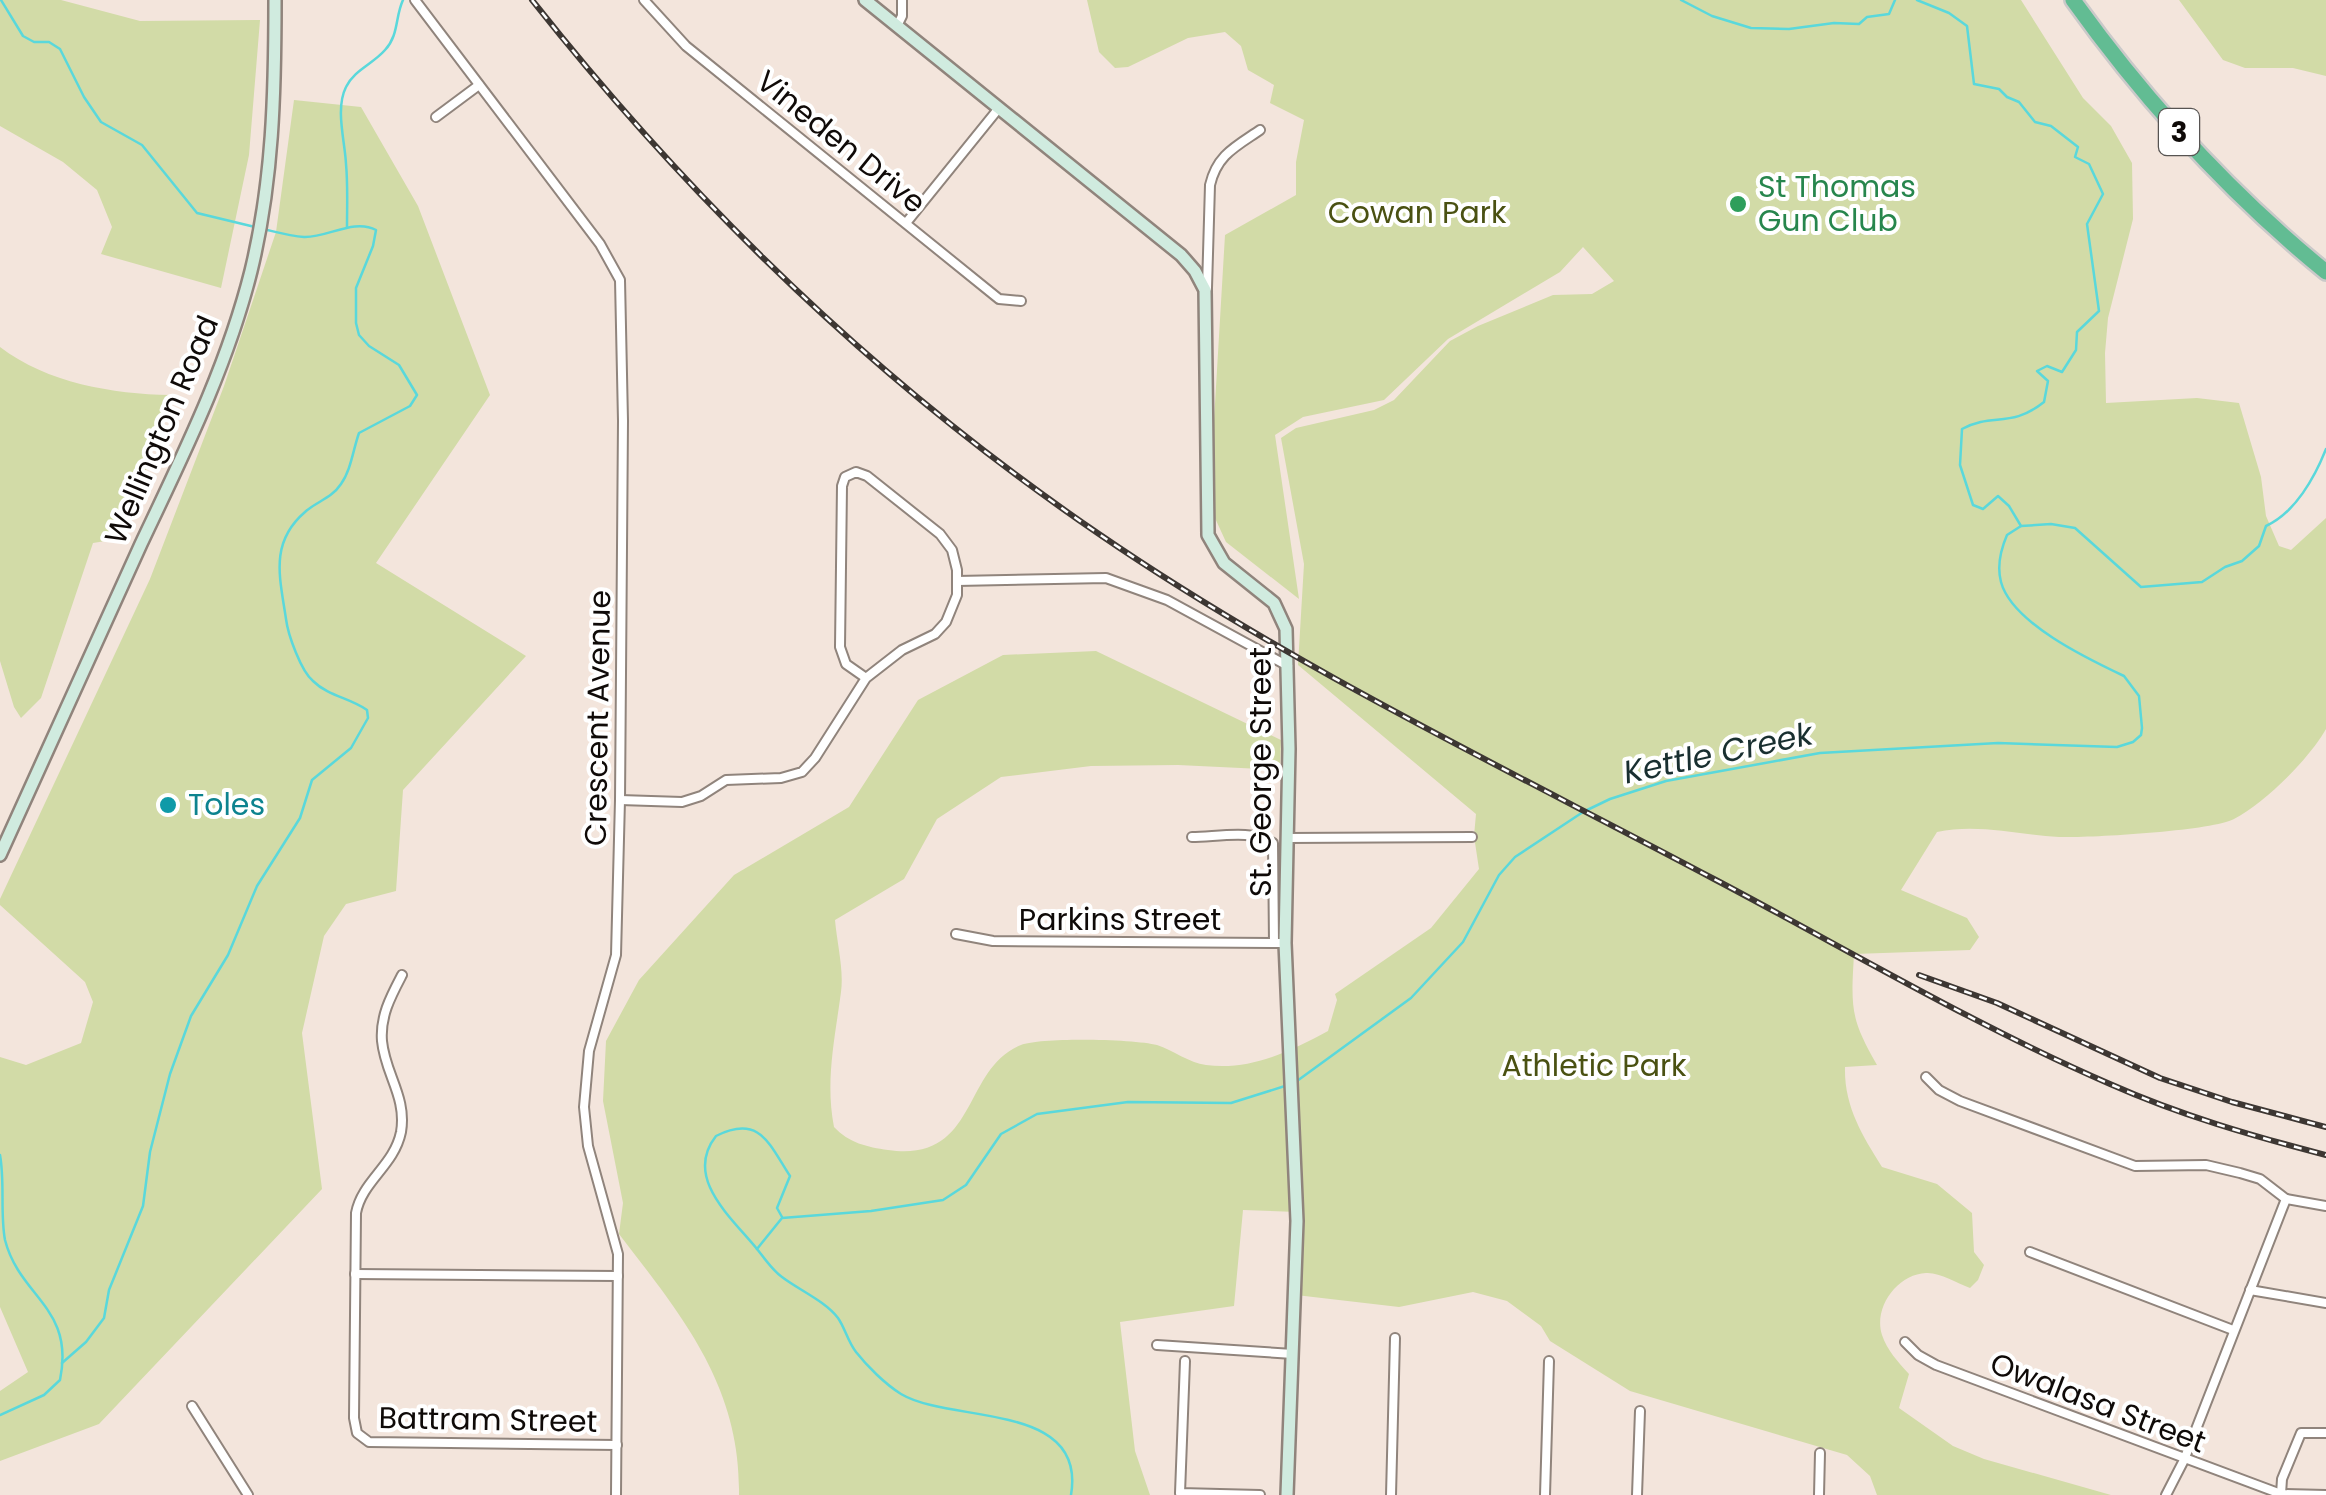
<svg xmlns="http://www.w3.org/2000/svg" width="2326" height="1495" viewBox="0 0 2326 1495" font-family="Poppins,sans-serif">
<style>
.green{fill:#d2dba7}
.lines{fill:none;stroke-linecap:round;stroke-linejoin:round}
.stream{stroke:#5ad8db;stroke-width:2.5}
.street-casing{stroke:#90847c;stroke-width:12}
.secondary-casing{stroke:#90847c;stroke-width:16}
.highway-casing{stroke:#cac9c9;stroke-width:20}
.street{stroke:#fff;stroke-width:8}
.secondary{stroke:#d0ebdf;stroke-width:11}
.highway{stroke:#62bc93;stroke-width:15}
.rail-casing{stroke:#3d3733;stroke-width:6}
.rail{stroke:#fff;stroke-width:2.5;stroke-dasharray:8;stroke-linecap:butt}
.leisure-dot{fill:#2e9e5b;stroke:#fff;stroke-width:4}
.culture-dot{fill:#0f9aa8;stroke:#fff;stroke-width:4}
.labels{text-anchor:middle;stroke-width:8;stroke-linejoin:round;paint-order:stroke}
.shield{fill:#fff;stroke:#575452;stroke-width:2.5}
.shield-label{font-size:28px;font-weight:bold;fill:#0f0a08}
.street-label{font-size:30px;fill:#0f0a08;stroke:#fff}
.leisure-label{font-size:30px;fill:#27864d;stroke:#fff;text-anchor:start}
.park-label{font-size:30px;fill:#4a5112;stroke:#fff}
.culture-label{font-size:30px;fill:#0d838f;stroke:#fff;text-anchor:start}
.water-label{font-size:32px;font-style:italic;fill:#192f30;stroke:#fff}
</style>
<rect width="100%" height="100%" fill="#f3e5dc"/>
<g class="green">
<polygon points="0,0 61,0 140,21 260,20 249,155 221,288 101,254 112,227 97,190 63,162 0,126"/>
<path d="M1087,0H2021L2083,98L2111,126L2132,163L2133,219L2108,318L2105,353L2106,403L2197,398L2239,403L2261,477L2266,516L2279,546L2291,550L2326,518V729C2309,759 2265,803 2234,819C2212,831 2088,838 2059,837C2018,835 1978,823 1937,832L1901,890L1967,918L1979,937L1970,950L1854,954C1851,1008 1850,1018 1877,1065L1845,1067C1844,1106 1862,1135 1882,1167L1937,1184L1972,1213L1974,1252L1984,1265L1978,1280L1970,1288C1957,1283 1939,1272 1926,1273C1898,1274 1873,1307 1882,1335C1887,1350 1898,1362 1909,1374L1899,1408L1953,1446L1984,1459L2111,1495H1877L1870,1476L1847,1455L1630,1391L1550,1341L1541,1326L1507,1301L1473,1292L1399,1307L1296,1295L1297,1212L1243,1210L1234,1306L1120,1322L1135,1451L1150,1495H739C741,1386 682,1316 619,1234L623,1203L603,1101L606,1041L639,980L734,875L849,807L918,700L1003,655L1096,651L1281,740L1280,770L1178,765L1091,766L1001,777L937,819L904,879L835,920C837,943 844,970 841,992C835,1038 825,1081 834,1127C849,1143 867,1147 888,1150C979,1163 961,1069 1021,1045C1041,1037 1134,1039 1157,1045C1173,1050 1189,1063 1206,1065C1250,1071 1291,1051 1328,1031L1337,1000L1335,994L1431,928L1479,869L1474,836L1476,814L1298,665L1304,564L1281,438L1296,428L1374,410L1394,400L1450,341L1478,326L1553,295L1592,294L1614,281L1583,247L1560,272L1448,339L1384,400L1303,417L1275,435L1299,599L1226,542L1209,505L1225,235L1296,195V162L1304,120L1270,103L1274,85L1248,70L1241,46L1225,32L1188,38L1128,67L1115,68L1099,52Z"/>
<polygon points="2179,0 2326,0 2326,76 2293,68 2245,68 2223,60"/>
<polygon points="294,100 361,107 418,206 490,395 376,563 526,656 403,790 396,891 346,904 324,936 302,1033 322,1189 99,1424 0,1461 0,1391 28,1372 0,1307 0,1057 26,1065 81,1043 93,1002 85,982 0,905 0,899 150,579 224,386 276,232"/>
<path d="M0,347C47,383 113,394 170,395L124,538L93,543L41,698L21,718L14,707L0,661Z"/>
</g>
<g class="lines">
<g class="stream">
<polyline points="1,0 23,36 34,42 49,42 60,49 84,97 101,122 142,145 197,213 255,227"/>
<polyline points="1681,0 1712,16 1751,28 1789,29 1834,23 1859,24 1867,17 1889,14 1895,0"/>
<path d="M1917,0L1949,13L1967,26L1974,84L1999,89L2007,97L2019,102L2035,122L2051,126L2078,147L2075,157L2089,164L2103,194L2087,224L2099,311L2077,332L2076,350L2062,372L2047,366L2037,371L2048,381L2044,402C2010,429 1993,412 1962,429L1960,465L1973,505L1983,509L1998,496L2009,506L2021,526"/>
<path d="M347,227C347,206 348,185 346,164C345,141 335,109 346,87C354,70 373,64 385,50C399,35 395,17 403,0"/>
<path d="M1297,1081L1411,998L1463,942L1499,875L1515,857L1583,812L1610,799L1666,781L1820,753L1998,743L2117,747L2133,742L2141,735L2142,728L2139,696L2124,676C2088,659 2012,623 2001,582C1997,567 2001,549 2007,535L2021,526L2051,524L2075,528L2141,587L2202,582L2225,567L2242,561L2259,546L2266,526C2295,513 2315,477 2326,449"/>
<path d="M0,1155C5,1183 0,1213 5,1240C20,1298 75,1307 60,1380L44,1395L0,1415"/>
<path d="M757,1249C732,1218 683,1178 716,1136C760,1114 769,1144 790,1176L777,1208L782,1217"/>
<path d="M62,1363L86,1342L104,1318L109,1290L143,1206L150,1152L170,1074L191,1016L228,955L257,886L300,818L312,780L351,748L368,718L367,710C350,698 328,696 313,681C301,671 288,635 286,619C280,578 269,543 305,512C317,501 331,499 341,484C351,470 353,450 359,433L410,406L417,395L399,365L369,346L359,335L356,323V288L373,246L376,230C354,218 327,238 304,237C290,236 276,232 263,229"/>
<path d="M1071,1495C1087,1401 951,1424 901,1394C885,1384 867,1366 856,1352C848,1342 845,1328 838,1318C825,1301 799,1290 782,1277C772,1270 765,1259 757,1249L782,1218L871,1211L943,1200L966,1185L1001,1134L1037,1114L1128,1102L1231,1103L1285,1086"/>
</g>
<defs>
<g id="street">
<polyline points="415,0 600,244 620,280 623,421 620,800 616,955 589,1051 584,1107 588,1146 618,1254 616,1495"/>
<polyline points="644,0 686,46 999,299 1021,301"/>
<polyline points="897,26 902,16 902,0"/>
<polyline points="436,117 479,85"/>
<polyline points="906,223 999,108"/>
<path d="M1207,288L1210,185C1217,155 1235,147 1260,130"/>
<polyline points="957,581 1106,578 1167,600 1288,666"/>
<polyline points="620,800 682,802 701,796 726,780 781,778 802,772 815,758 866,678 902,650 935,634 946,622 957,595 957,570 952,550 940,534 867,476 856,472 845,477 842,486 840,647 846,664 866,678"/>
<path d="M1192,837C1216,837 1253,829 1273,843L1274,943"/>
<polyline points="1287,838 1472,837"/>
<polyline points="956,934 993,941 1285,943"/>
<path d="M402,975C391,996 380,1016 382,1041C385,1074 407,1097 401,1132C394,1166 362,1181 356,1213L354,1418L357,1433L369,1442L617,1445"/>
<polyline points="1926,1077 1939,1090 1960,1101 2135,1166 2206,1165 2240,1173 2260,1179 2286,1199"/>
<polyline points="2286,1199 2326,1206"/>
<polyline points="2030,1252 2233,1330"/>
<polyline points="355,1274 618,1276"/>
<polyline points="2250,1290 2326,1303"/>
<polyline points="1905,1342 1918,1355 1936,1365 2281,1494 2326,1495"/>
<polyline points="1157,1345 1293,1354"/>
<polyline points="1185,1361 1180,1493 1260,1495"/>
<polyline points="192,1406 248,1495"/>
<polyline points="2281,1494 2282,1479 2301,1433 2326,1433"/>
<polyline points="1391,1495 1395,1338"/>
<polyline points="1545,1495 1549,1361"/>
<polyline points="1637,1495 1640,1411"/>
<polyline points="1819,1495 1820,1453"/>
<polyline points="2166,1495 2184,1460 2286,1199"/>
</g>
<g id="secondary">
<polyline points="865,0 1181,255 1195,271 1205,290 1208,535 1224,563 1274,603 1286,629 1289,749 1285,943 1297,1221 1287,1495"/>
<path d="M0,855C47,751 94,648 141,544C183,455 227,367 251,271C273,181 275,92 275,0"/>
</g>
<path id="highway" d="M2073,0C2146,102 2229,193 2326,272"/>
</defs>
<use href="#street" class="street-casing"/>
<use href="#secondary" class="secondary-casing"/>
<use href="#highway" class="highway-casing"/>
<use href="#street" class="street"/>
<use href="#secondary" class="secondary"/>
<use href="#highway" class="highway"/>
<defs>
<g id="rail">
<path d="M532,0C694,205 883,387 1099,534C1293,667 1507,769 1714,879C1845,948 1974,1025 2110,1084C2180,1115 2252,1136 2326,1155"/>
<polyline points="1919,975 1997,1003 2160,1078 2232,1102 2326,1127"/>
</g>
</defs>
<use href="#rail" class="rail-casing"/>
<use href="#rail" class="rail"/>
</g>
<circle class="leisure-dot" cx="1738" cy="204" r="10"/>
<circle class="culture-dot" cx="168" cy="805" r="10"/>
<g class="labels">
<rect class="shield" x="2159" y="109" width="40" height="46" rx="8"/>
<g class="shield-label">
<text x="2179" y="142">3</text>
</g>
<g class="street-label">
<text transform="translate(841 142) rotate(39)" y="10">Vineden Drive</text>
<text transform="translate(162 430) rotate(-67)" y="10">Wellington Road</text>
<text transform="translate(598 718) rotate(-89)" y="10">Crescent Avenue</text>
<text transform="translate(1261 772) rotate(-90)" y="10">St. George Street</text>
<text x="1120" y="930">Parkins Street</text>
<text transform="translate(2098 1403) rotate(21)" y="10">Owalasa Street</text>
<text transform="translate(488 1420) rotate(1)" y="10">Battram Street</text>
</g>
<g class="leisure-label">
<text x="1758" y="197">St Thomas<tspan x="1758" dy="34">Gun Club</tspan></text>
</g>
<g class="park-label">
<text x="1417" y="223">Cowan Park</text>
<text x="1594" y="1076">Athletic Park</text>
</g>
<g class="culture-label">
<text x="188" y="815">Toles</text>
</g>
<g class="water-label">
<text transform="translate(1718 753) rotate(-12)" y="11">Kettle Creek</text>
</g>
</g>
</svg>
